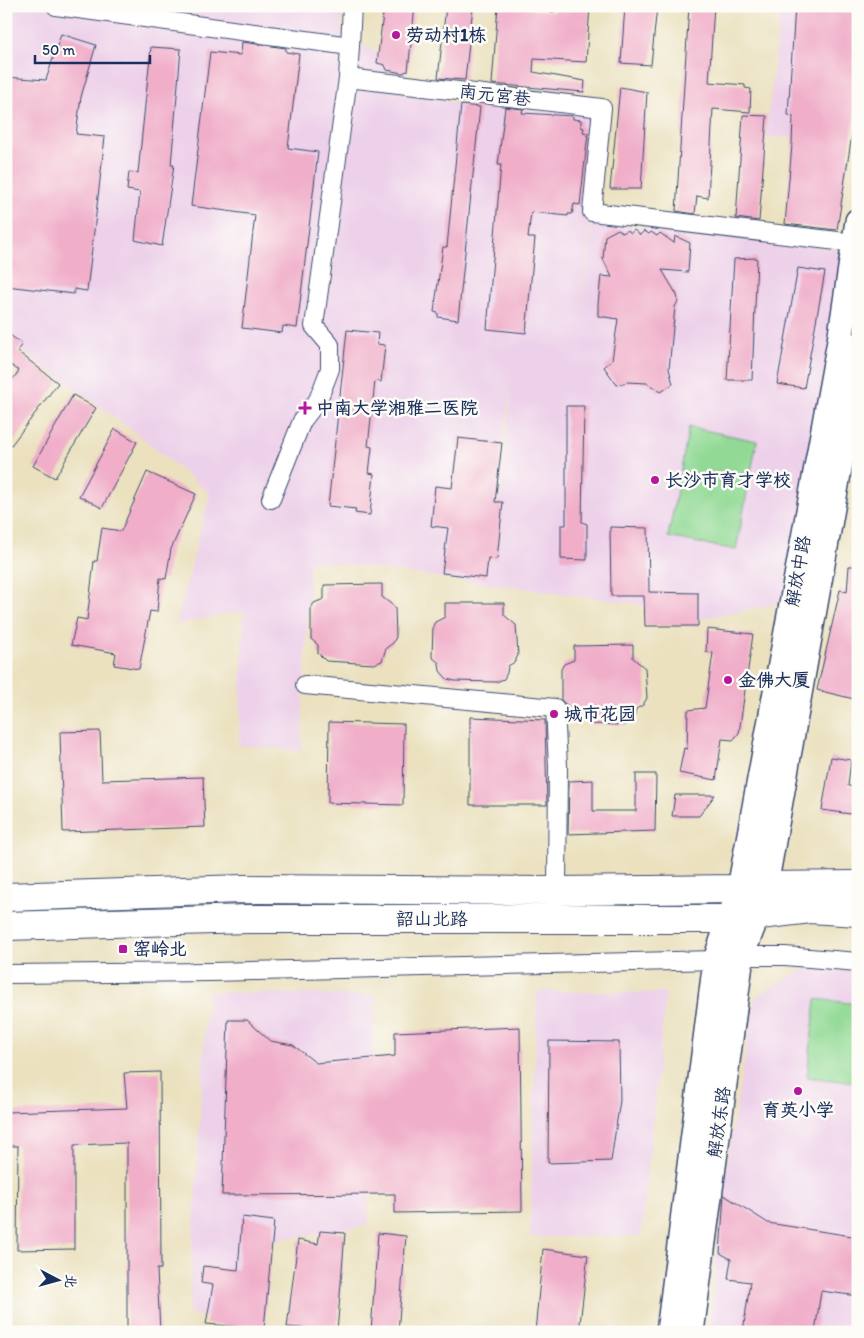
<svg xmlns="http://www.w3.org/2000/svg" width="864" height="1338" viewBox="0 0 864 1338" font-family="Itim,'LXGW WenKai TC',sans-serif">
<style>
.built{fill:#edd0e9;fill-rule:evenodd}
.grass{fill:#91d994;stroke:#568479}
.building{fill:#f0aec9}
.lines{fill:none;stroke-linecap:round;stroke-linejoin:round}
.minor-casing{stroke:#3a4a6d;stroke-width:20}
.secondary-casing{stroke:#3a4a6d;stroke-width:28}
.primary-casing{stroke:#3a4a6d;stroke-width:30}
.minor{stroke:#fff;stroke-width:18}
.secondary{stroke:#fff;stroke-width:25}
.primary{stroke:#fff;stroke-width:28}
.poi-dot{fill:#b5179e;stroke:#fdfcf7;stroke-width:2}
.labels{text-anchor:middle;stroke-width:5;stroke-linejoin:round;paint-order:stroke}
.poi-label{font-size:18px;font-weight:bold;fill:#1b2f5e;stroke:#fdfcf7;text-anchor:start}
.street-label{font-size:18px;fill:#1b2f5e;stroke:#fdfcf7}
</style>
<rect width="100%" height="100%" fill="#fdfcf7"/>
<filter id="ink" filterUnits="userSpaceOnUse"><feTurbulence type="fractalNoise" baseFrequency=".02" numOctaves="2"/><feDisplacementMap in="SourceGraphic" scale="10" xChannelSelector="R" yChannelSelector="G"/><feConvolveMatrix kernelMatrix="1 2 1 2 8 2 1 2 1" color-interpolation-filters="sRGB"/></filter>
<filter id="wash" filterUnits="userSpaceOnUse"><feTurbulence type="fractalNoise" baseFrequency=".0096" numOctaves="4" result="noise"/><feDisplacementMap in="SourceGraphic" scale="20" xChannelSelector="R" yChannelSelector="G"/><feGaussianBlur stdDeviation="1.12" result="paint"/><feColorMatrix in="noise" values="0 0 0 0 0 0 0 0 0 0 0 0 0 0 0 0 0 1.4 0 .05"/><feComposite in="paint" operator="in"/></filter>
<g filter="url(#wash)">
<rect width="100%" height="100%" fill="#ebe1bf"/>
<g class="built">
<path d="M6,6H343L341,30L449,102L602,114L578,334L592,222L845,250L789,601L700,619L632,603L310,560L301,751L239,745L244,611L176,624L210,494L144,439L6,339ZM512,385V386L493,556L502,443Z"/>
<polygon points="781,6 858,6 847,139 766,137"/>
<polygon points="809,966 858,970 858,1332 709,1332 723,1185 755,997"/>
<polygon points="537,991 666,993 641,1236 530,1237"/>
<polygon points="207,992 375,995 368,1225 268,1242 265,1332 189,1313"/>
</g>
<g class="grass">
<polygon points="689,427 757,441 736,550 668,537"/>
<polygon points="816,999 858,1004 858,1083 807,1077"/>
</g>
<g id="blocks">
<g class="building">
<polygon points="384,6 415,6 408,71 402,73 387,70 385,65 377,63"/>
<polygon points="446,6 473,6 465,80 438,78"/>
<polygon points="498,6 530,6 530,9 554,12 555,6 590,6 586,62 534,59 533,72 585,81 584,92 492,84"/>
<polygon points="625,6 657,6 651,65 621,63"/>
<polygon points="689,6 714,6 709,82 745,85 745,88 751,89 750,112 713,109 708,198 697,196 695,214 676,211"/>
<polygon points="795,6 858,6 858,96 837,230 785,224 792,145 793,116 788,115"/>
<polygon points="61,34 96,45 81,97 76,134 105,137 87,291 74,289 74,294 6,286 6,77 46,80"/>
<polygon points="242,42 286,48 286,52 299,54 288,148 318,152 297,328 283,326 282,333 242,328 255,215 191,206 210,52 241,55"/>
<polygon points="151,47 181,49 171,165 174,165 162,246 135,240 140,192 127,190 129,172 138,173"/>
<polygon points="620,87 647,92 641,189 610,189"/>
<polygon points="461,105 480,107 458,320 438,317 438,313 434,312 443,247 447,247"/>
<polygon points="505,107 523,109 522,113 573,116 573,119 581,120 581,127 584,128 583,132 588,133 580,205 574,204 572,214 568,214 568,216 531,212 528,238 535,238 526,333 487,329 501,165 498,165"/>
<polygon points="743,115 767,116 759,221 736,218"/>
<polygon points="618,229 623,233 627,230 631,233 634,230 640,235 644,231 649,234 651,232 657,236 660,233 674,243 675,236 690,243 688,272 662,270 677,295 678,301 675,307 669,369 673,384 661,392 647,383 627,382 617,385 604,367 612,360 618,319 598,316 598,304 601,276 612,277 603,259 605,236"/>
<polygon points="757,258 752,380 727,380 734,259"/>
<polygon points="798,268 825,272 804,388 777,384"/>
<polygon points="347,330 378,333 377,344 385,345 381,382 375,381 368,446 372,447 369,473 374,474 370,515 355,513 356,509 328,506"/>
<polygon points="6,332 22,344 17,351 58,383 6,452 6,388 19,371 8,363 6,365"/>
<polygon points="73,395 96,408 55,478 33,466"/>
<polygon points="566,406 584,406 582,522 587,524 587,560 561,559 561,525 566,525"/>
<polygon points="115,429 137,442 102,508 79,496"/>
<polygon points="458,438 502,443 495,502 503,502 497,559 488,558 486,578 442,573 448,528 431,526 435,486 452,488"/>
<polygon points="147,472 196,494 171,549 166,579 160,578 157,612 150,611 139,669 114,665 116,653 71,645 77,618 87,620 94,561 97,561 102,528 121,531"/>
<polygon points="610,527 648,528 649,592 698,593 698,626 645,626 644,596 611,596"/>
<polygon points="849,566 858,566 858,700 817,690 840,590 847,592"/>
<polygon points="382,584 382,597 395,607 396,637 393,643 386,648 382,661 374,664 326,661 318,653 318,645 311,639 311,608 314,603 324,599 324,585"/>
<polygon points="445,603 504,603 504,615 516,625 518,655 515,662 508,666 507,673 504,679 496,682 455,681 447,679 440,671 439,663 432,657 433,626 435,622 445,617"/>
<polygon points="707,629 753,634 739,733 733,740 722,739 716,780 679,773 684,748 687,749 688,710 705,708 713,653 706,652"/>
<polygon points="633,645 633,658 645,668 647,698 643,705 636,709 633,722 624,725 589,724 561,700 561,669 564,664 574,660 574,646"/>
<polygon points="470,717 545,720 547,805 470,805"/>
<polygon points="329,722 404,724 403,805 328,803"/>
<polygon points="100,731 102,780 203,777 205,827 63,832 60,732"/>
<polygon points="831,757 851,760 848,786 858,787 858,815 822,810"/>
<polygon points="636,774 656,774 655,831 568,834 569,781 593,780 593,811 636,811"/>
<polygon points="675,795 715,795 699,816 672,816"/>
<polygon points="228,1020 247,1020 270,1041 293,1045 316,1063 395,1056 395,1032 520,1027 522,1211 395,1213 395,1194 222,1195"/>
<polygon points="549,1041 619,1042 620,1100 611,1161 548,1163"/>
<polygon points="160,1072 161,1269 157,1269 160,1332 127,1332 127,1143 74,1145 74,1249 17,1250 18,1146 6,1146 6,1112 127,1108 124,1073"/>
<polygon points="724,1195 768,1223 858,1237 858,1296 821,1291 815,1332 743,1332 750,1282 728,1279 731,1259 720,1253"/>
<polygon points="242,1217 274,1221 264,1329 206,1324 213,1285 201,1283 203,1266 238,1270"/>
<polygon points="320,1231 345,1233 337,1332 312,1332 312,1329 287,1327 298,1240 318,1244"/>
<polygon points="378,1233 406,1236 398,1332 371,1332"/>
<polygon points="543,1249 588,1255 579,1332 535,1332"/>
</g>
</g>
</g>
<g filter="url(#ink)">
<use href="#blocks" fill-opacity="0" stroke="#3a4a6d" stroke-width="1"/>
<g class="lines">
<defs>
<g id="minor">
<polyline points="56,6 350,46 348,78 602,108 592,212 854,243"/>
<polyline points="350,46 352,6"/>
<polyline points="840,341 858,343"/>
<polyline points="271,499 302,421 318,400 330,369 330,345 314,326 348,78"/>
<polyline points="305,685 555,708 558,766 557,891"/>
<polyline points="6,974 211,972 591,963 716,960 741,956 785,956 858,962"/>
</g>
<g id="secondary">
<polyline points="669,1332 716,960 740,889 840,341 858,221"/>
<polyline points="691,1332 741,956 757,915 765,886 858,361"/>
</g>
<g id="primary">
<polyline points="6,897 242,889 557,891 740,889 765,886 858,885"/>
<polyline points="6,926 248,919 729,919 810,909 858,912"/>
</g>
</defs>
<use href="#minor" class="minor-casing"/>
<use href="#secondary" class="secondary-casing"/>
<use href="#primary" class="primary-casing"/>
<use href="#minor" class="minor"/>
<use href="#secondary" class="secondary"/>
<use href="#primary" class="primary"/>
</g>
</g>
<g class="poi-dot">
<circle cx="396" cy="35" r="5"/>
<path d="M302.5 400.5h5v5h5v5h-5v5h-5v-5h-5v-5h5z"/>
<circle cx="655" cy="480" r="5"/>
<circle cx="728" cy="680" r="5"/>
<circle cx="554" cy="714" r="5"/>
<rect x="118" y="944" width="10" height="10" rx="2.5"/>
<circle cx="798" cy="1091" r="5"/>
</g>
<g class="labels">
<g class="poi-label">
<text x="406" y="41">劳动村1栋</text>
<text x="316" y="414">中南大学湘雅二医院</text>
<text x="665" y="486">长沙市育才学校</text>
<text x="738" y="686">金佛大厦</text>
<text x="564" y="720">城市花园</text>
<text x="133" y="955">窑岭北</text>
<text x="798" y="1116" text-anchor="middle">育英小学</text>
</g>
<g class="street-label">
<text transform="translate(495 95) rotate(7)" y="6">南元宫巷</text>
<text transform="translate(798 571) rotate(-80)" y="6">解放中路</text>
<text x="432" y="925">韶山北路</text>
<text transform="translate(719 1122) rotate(-82)" y="6">解放东路</text>
</g>
</g>
<rect width="864" height="1338" fill="none" stroke="#fdfcf7" stroke-width="25"/>
<g transform="translate(58 1280) rotate(96)" stroke="#fdfcf7" stroke-width="4" paint-order="stroke">
<path d="M0-4L9 19L0 12L-9 19Z" fill="#1b2f5e"/>
<text y="-8" font-size="14" font-weight="bold" text-anchor="middle" fill="#1b2f5e">北</text>
</g>
<path d="M35 55v8h115v-8" fill="none" stroke="#1b2f5e" stroke-width="2.5"/>
<text x="42" y="55" font-size="15" fill="#1b2f5e" stroke="#fdfcf7" stroke-width="4" paint-order="stroke">50 m</text>
</svg>
